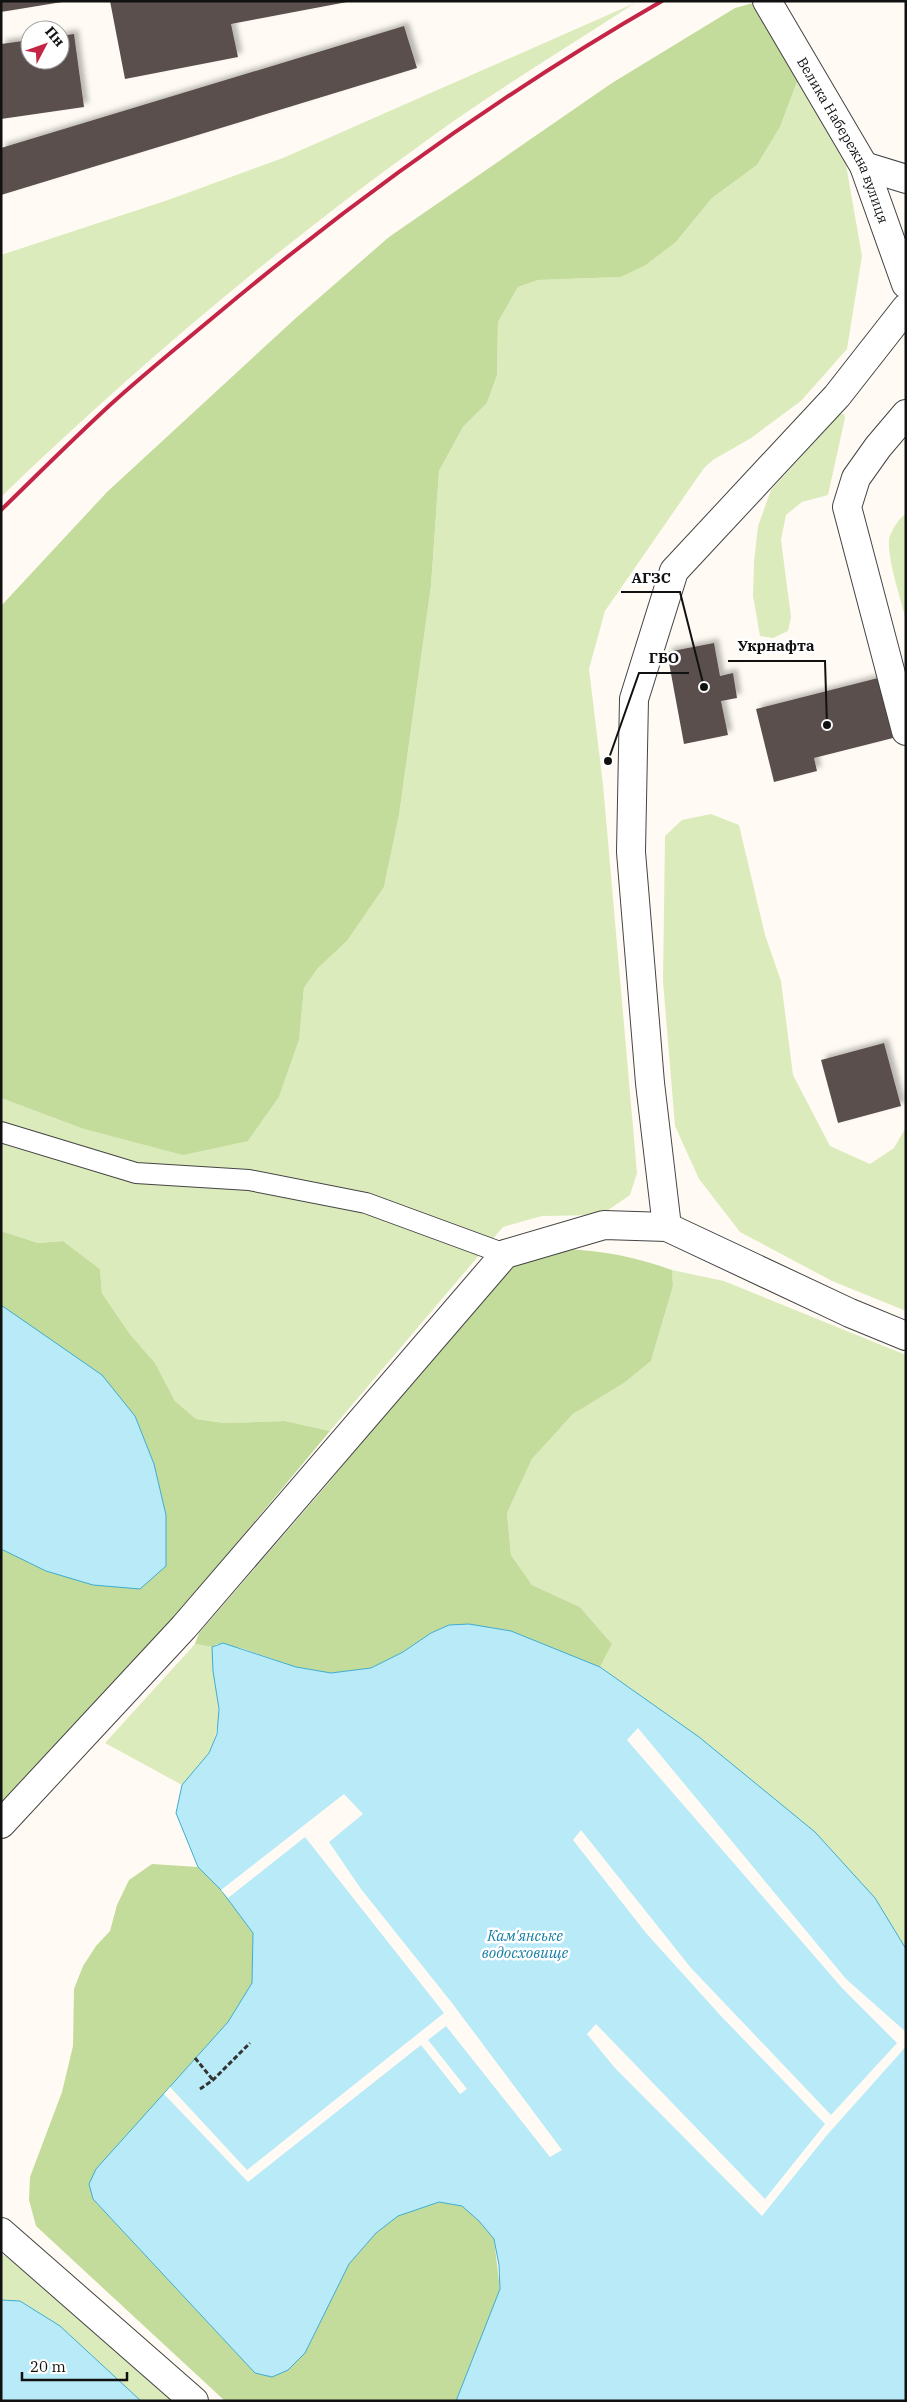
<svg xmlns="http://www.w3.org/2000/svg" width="907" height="2402" viewBox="0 0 907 2402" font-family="'IBM Plex Serif',serif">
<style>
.green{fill:#dcebbc}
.forest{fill:#c3dc9b}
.water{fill:#b8eaf7;stroke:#3eadcf}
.pier{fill:#fffbf4}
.building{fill:#5a504d;filter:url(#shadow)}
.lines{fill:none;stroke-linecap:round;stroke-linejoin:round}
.service-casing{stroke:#444;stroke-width:22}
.minor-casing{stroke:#444;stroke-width:30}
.tertiary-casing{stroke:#444;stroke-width:30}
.path{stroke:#333;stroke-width:3;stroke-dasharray:5 2.5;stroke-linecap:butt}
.service{stroke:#fff;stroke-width:20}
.minor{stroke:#fff;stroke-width:28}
.tertiary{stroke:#fff;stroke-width:28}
.rail{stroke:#c42547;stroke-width:4}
.labels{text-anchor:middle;stroke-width:5;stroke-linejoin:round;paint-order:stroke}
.street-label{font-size:14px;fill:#111;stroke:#fff}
.water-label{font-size:15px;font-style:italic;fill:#167fa6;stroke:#fff}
.leader{fill:none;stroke:#111;stroke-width:2}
.callout-dot{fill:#111;stroke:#fff;stroke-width:2}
.callout-label{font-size:15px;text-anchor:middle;font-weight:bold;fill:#111;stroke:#fff;stroke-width:5;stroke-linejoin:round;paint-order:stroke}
</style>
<defs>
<filter id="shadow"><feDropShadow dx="4.5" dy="-4.5" stdDeviation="2.5" flood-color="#0004"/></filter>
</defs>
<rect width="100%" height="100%" fill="#fffbf4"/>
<g class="green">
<path d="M635,3C563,50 488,95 419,146C273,251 130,372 1,497V255L168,200L283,158Z"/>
<polygon points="800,74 845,159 862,256 847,349 801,401 751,438 713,460 704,468 605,611 589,669 603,784 637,1173 630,1195 601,1215 542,1216 503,1227 330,1431 285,1421 224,1423 196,1419 175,1401 155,1363 129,1333 102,1293 100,1269 63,1241 38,1243 1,1231 1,1098 81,1128 248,1141 279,1097 299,1040 304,988 318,968 347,941 384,887 399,815 431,586 439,471 463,427 487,403 497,375 498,322 518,287 538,280 621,277 646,265 676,242 712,198 757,165 780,127"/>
<polygon points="840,414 844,414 845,418 828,495 802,502 786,515 781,540 791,617 788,631 773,638 760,636 753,596 754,562 758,526 771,490"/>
<path d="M906,514V620C901,600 887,558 889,539C891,532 899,517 906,514Z"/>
<polygon points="711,814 739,825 765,935 781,981 793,1075 830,1146 870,1164 894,1148 906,1127 906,1311 832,1281 740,1232 699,1179 675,1126 663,981 665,836 682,820"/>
<polygon points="672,1270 724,1281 906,1355 906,1949 875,1898 739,1771 699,1737 600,1667 612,1644 580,1607 532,1585 511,1555 507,1513 532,1459 573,1414 624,1383 651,1361 673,1286"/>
<path d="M195,1644L212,1647C213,1682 227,1719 209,1752C203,1764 190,1774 182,1785L105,1743Z"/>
<polygon points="1,2254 17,2262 180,2401 141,2401 60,2326 20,2301 1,2300"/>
</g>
<g class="forest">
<polygon points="753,3 800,74 780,127 757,165 712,198 676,242 646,265 621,277 538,280 518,287 498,322 497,375 487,403 463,427 439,471 431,586 399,815 384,887 347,941 318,968 304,988 299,1040 279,1097 248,1141 183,1155 81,1128 1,1098 1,606 107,492 297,317 389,237 612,83 735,8"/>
<polygon points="1,1231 38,1243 63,1241 100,1269 102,1293 129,1333 155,1363 175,1401 196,1419 224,1423 285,1421 330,1431 156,1640 1,1804 1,1549 46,1571 166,1515 154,1464 135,1416 1,1305"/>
<path d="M564,1249C600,1250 637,1257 672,1270L673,1286L651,1361L624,1383L573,1414L532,1459L507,1513L511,1555L532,1585L580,1607L612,1644L600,1667L511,1631L449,1625L431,1633L403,1652L371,1668L331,1673L296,1667L241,1648L217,1644L212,1647L195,1644L199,1633L325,1487L434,1355L510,1268L527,1258Z"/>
<polygon points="152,1864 198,1867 221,1890 253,1933 252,1983 228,2022 164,2094 93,2199 255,2373 305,2353 349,2264 376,2233 398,2216 439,2202 462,2206 479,2221 494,2239 500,2289 456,2401 225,2401 36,2226 29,2200 30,2177 62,2092 73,2046 74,1989 83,1966 96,1946 110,1931 117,1905 129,1880"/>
</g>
<g class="water">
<polygon points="1,1305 102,1375 135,1416 154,1464 166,1515 166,1566 140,1589 93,1585 46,1571 1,1549"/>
<polygon points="469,1624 511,1631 600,1667 699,1737 815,1832 875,1898 906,1949 906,2401 456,2401 500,2289 499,2265 494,2239 479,2221 462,2206 439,2202 398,2216 376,2233 349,2264 305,2353 288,2370 272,2377 255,2373 93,2199 89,2184 96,2169 228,2022 252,1983 253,1933 221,1890 198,1867 176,1813 182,1785 209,1753 217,1734 219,1709 213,1671 212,1647 223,1643 296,1667 331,1673 371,1668 403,1652 431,1633 449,1625"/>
<polygon points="1,2300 20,2301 60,2326 141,2401 1,2401"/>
</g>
<g class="pier">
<polygon points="638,1728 846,1979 906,2032 906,2045 902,2051 827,2135 762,2216 615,2068 587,2034 596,2024 765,2199 825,2124 720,2015 646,1933 573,1840 581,1830 691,1968 831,2115 897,2043 843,1989 627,1740"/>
<polygon points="344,1794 363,1814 329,1842 361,1889 452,2003 562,2150 550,2157 446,2026 428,2040 467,2089 460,2094 421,2045 248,2182 164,2094 170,2087 247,2170 444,2013 305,1837 228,1898 221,1890"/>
</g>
<g class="building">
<polygon points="1,1 62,1 62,2 1,12"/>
<polygon points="110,1 347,1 347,2 231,24 238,57 125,79"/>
<polygon points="404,26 417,68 1,195 1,148"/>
<polygon points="74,34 84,107 1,119 1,44 30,40 30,60 60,60 60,36"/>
<polygon points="714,643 720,676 733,673 737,698 721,701 728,735 684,744 667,652"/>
<polygon points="878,678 893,738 814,758 817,771 774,782 756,709"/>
<polygon points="884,1043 901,1106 838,1123 821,1060"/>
</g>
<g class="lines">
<defs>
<polyline id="service" points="1,1132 136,1173 249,1180 366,1203 505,1254"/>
<g id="minor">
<polyline points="906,414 878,447 856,478 847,507 906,731"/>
<polyline points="667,1227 650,1083 631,852 634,699 674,571 837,396 906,308"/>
<polyline points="1,1824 184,1627 505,1254 604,1225 667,1227 850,1313 906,1336"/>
<polyline points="1,2232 194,2401"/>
</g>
<g id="tertiary">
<path id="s1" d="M767,1L864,166L906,284"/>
<polyline points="864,166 906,179"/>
</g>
</defs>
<use href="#service" class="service-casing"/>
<use href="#minor" class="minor-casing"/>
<use href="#tertiary" class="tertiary-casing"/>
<g class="path">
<polyline points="195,2058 213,2080"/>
<polyline points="200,2089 213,2080 250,2043"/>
</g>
<use href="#service" class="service"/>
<use href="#minor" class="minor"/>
<use href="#tertiary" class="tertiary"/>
<path class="rail" d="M1,510C37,475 73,439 110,405C144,374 180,345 216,315C357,197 502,93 662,1"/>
</g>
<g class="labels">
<g class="street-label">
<text dy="5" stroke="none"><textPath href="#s1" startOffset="159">Велика Набережна вулиця</textPath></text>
</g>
<g class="water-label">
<text x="525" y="1941">Кам'янське<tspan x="525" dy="17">водосховище</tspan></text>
</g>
</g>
<path class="leader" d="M704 687L680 592H621M827 725L825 661H728M608 761L639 673H689"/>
<g class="callout-dot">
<circle cx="704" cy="687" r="5"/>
<circle cx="827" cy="725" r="5"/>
<circle cx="608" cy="761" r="5"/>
</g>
<g class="callout-label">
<text x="651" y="583">АГЗС</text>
<text x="776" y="651">Укрнафта</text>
<text x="664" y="663">ГБО</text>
</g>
<rect width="907" height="2402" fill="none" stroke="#111111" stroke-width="5"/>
<g transform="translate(45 45) rotate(49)"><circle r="24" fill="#ffffff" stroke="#a0a0a0"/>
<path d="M0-4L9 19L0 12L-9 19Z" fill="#c42547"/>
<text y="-8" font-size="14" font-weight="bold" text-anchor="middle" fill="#111111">Пн</text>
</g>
<path d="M22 2372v8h105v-8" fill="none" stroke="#111111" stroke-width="2.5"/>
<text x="30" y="2372" font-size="15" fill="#111111" stroke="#ffffff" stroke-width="4" paint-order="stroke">20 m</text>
</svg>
